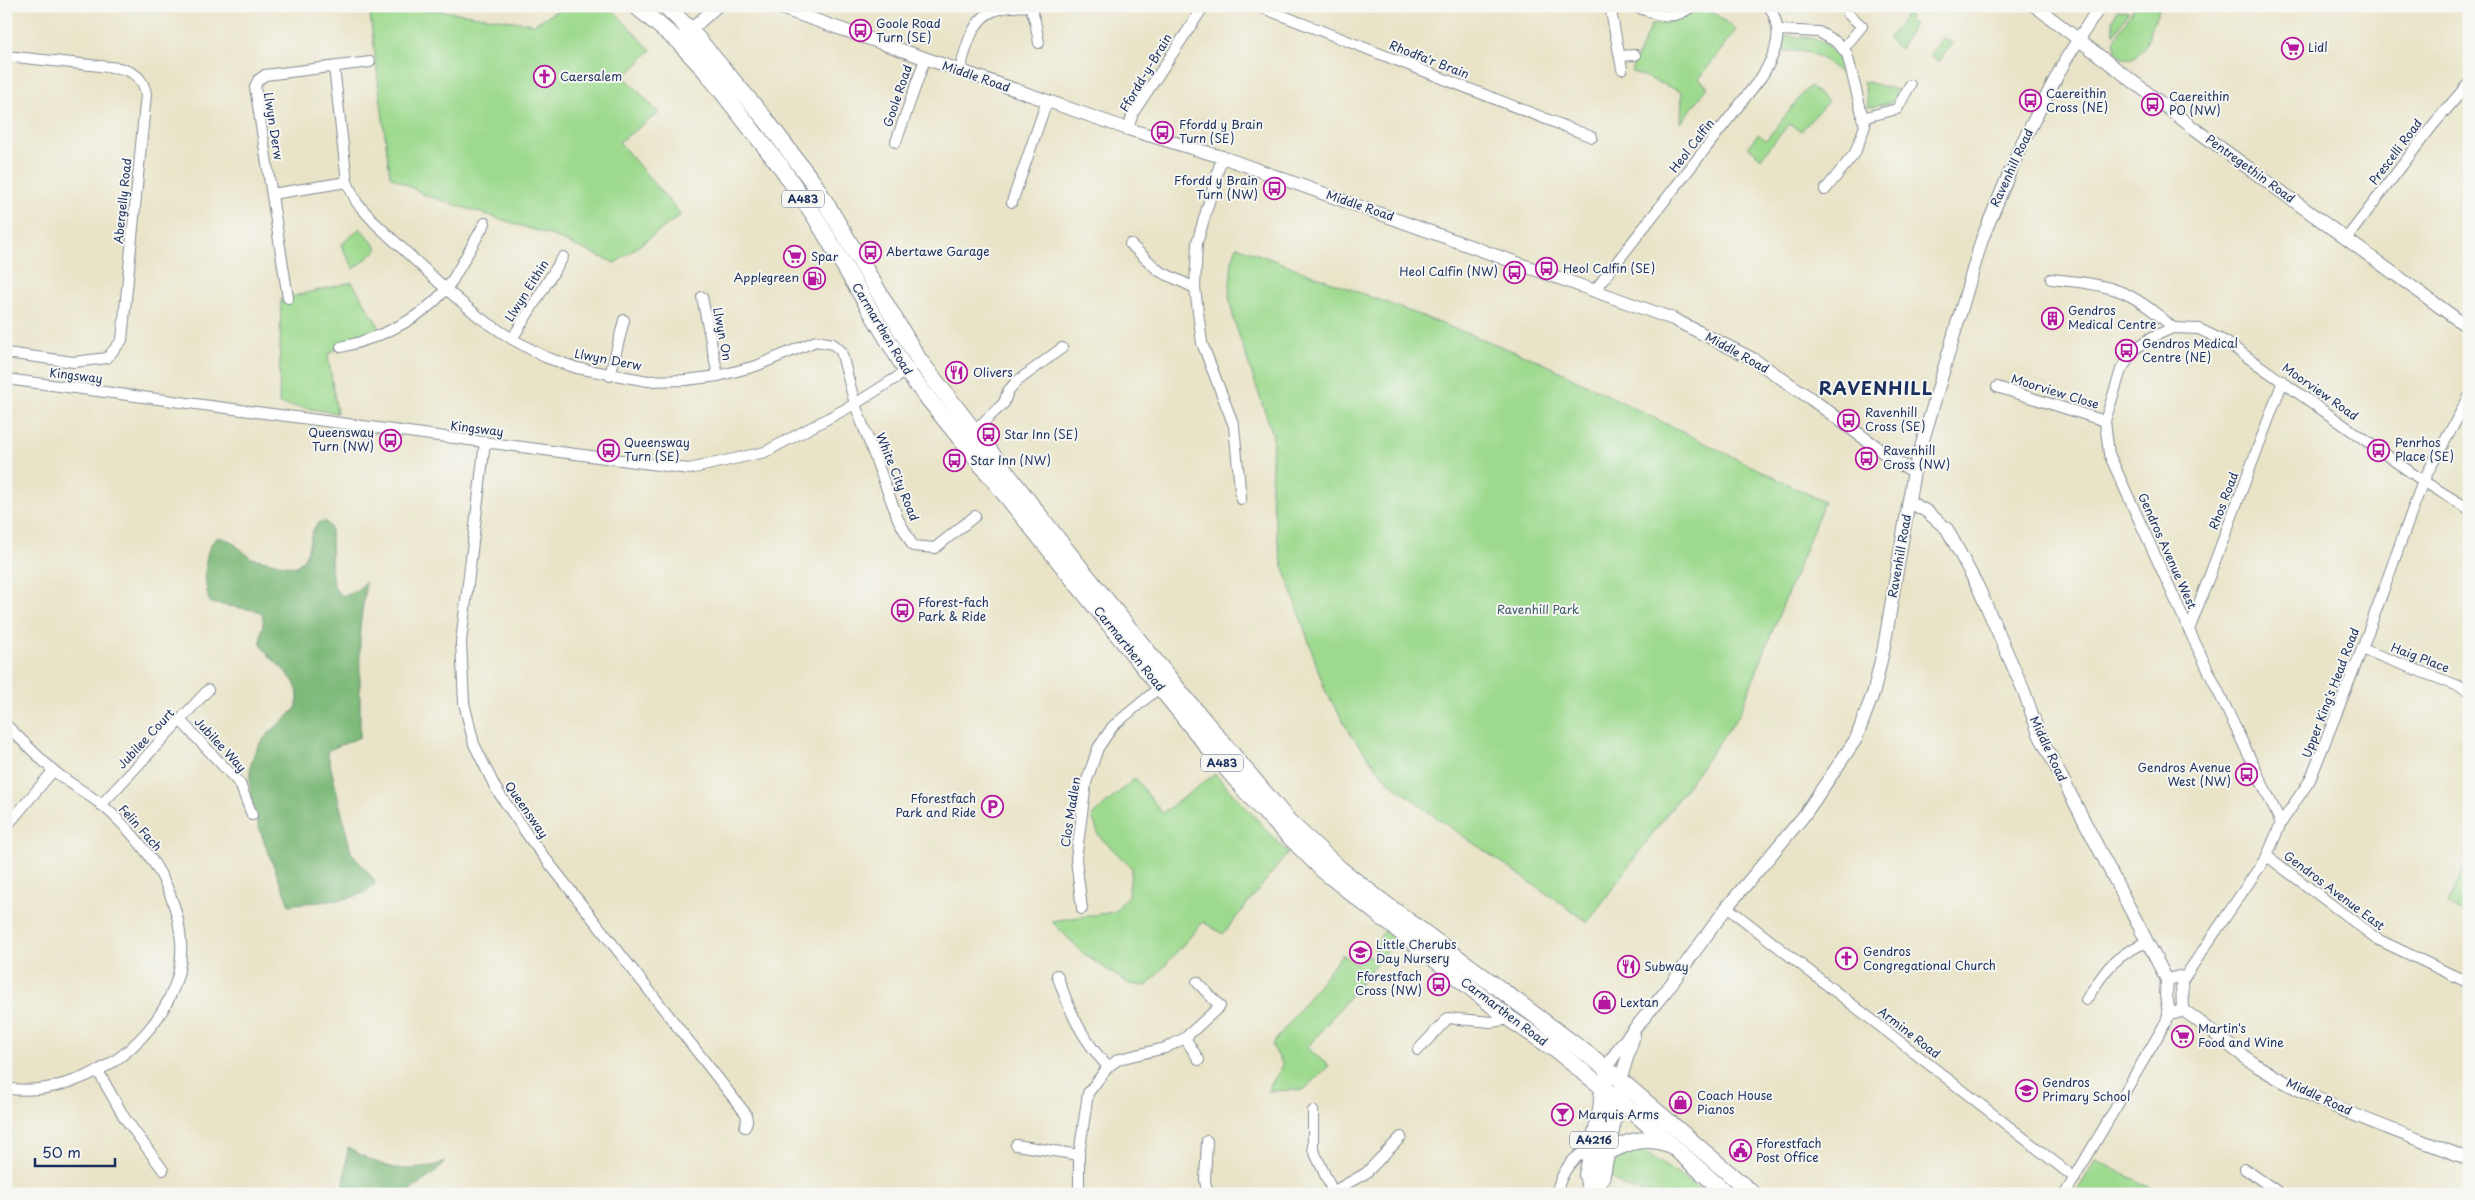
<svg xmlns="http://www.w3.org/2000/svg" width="2475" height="1200" viewBox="0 0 2475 1200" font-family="'Playpen Sans',sans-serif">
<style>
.green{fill:#9dda8e;stroke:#5c8476}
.forest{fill:#7eba79;stroke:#4c746c}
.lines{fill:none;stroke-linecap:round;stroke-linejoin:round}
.minor-casing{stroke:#828a92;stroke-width:12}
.tertiary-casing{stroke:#828a92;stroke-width:14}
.primary-casing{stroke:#828a92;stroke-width:18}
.minor{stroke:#fff;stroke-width:10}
.tertiary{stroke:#fff;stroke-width:12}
.primary{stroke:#fff;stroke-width:16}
.labels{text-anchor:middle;stroke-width:4;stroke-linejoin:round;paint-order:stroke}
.shield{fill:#f6f6f2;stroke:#5d6b8a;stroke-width:1}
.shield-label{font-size:11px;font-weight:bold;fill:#1b2f5e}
.poi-label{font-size:12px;fill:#1b2f5e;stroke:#f6f6f2;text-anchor:start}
.street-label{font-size:12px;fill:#1b2f5e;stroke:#f6f6f2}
.park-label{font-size:12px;fill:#3c5a6a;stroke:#f6f6f2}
.district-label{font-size:18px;font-weight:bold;letter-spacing:1px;fill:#1b2f5e;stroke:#f6f6f2}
</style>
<rect width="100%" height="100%" fill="#f6f6f2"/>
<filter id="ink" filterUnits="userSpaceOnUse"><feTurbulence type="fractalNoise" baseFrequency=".02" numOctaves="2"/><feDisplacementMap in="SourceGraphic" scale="10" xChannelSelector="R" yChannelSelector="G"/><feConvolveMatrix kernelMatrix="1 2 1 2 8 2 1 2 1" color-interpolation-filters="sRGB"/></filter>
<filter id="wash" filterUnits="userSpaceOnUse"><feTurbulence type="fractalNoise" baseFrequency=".0096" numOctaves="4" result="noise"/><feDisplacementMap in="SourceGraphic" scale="20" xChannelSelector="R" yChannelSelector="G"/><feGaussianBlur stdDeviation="1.12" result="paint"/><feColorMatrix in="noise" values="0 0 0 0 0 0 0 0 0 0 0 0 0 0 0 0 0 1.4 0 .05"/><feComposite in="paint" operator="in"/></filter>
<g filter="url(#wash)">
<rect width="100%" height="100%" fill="#e9e4c7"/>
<g class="green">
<polygon points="369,6 409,6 534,24 565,6 609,6 651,50 625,77 659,113 619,142 681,215 615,263 550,235 425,195 390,176"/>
<path d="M1705,6L1736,30L1699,79L1708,87L1681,123L1682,92L1631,71L1651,25C1673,23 1687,18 1705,6Z"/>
<path d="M2135,6H2160L2144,49H2142C2136,59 2127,62 2117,54L2114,41Z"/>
<polygon points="2117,10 2129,11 2114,35 2112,21"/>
<polygon points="1907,14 1911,17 1907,21 1914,24 1900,49 1888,39"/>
<path d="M1787,36C1822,36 1836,46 1847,78C1819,57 1816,48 1779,52L1781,41Z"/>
<polygon points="1943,38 1952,43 1939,62 1930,55"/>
<polygon points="1863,81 1897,90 1896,99 1889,103 1869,107"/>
<polygon points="1809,86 1828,101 1801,131 1789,124 1761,158 1748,146 1758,134 1766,140"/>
<polygon points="360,228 378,249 354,269 341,245"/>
<polygon points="1237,246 1537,360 1824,502 1739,715 1588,922 1431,814 1385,778 1351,735 1325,690 1280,556 1271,491 1273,435 1234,321 1229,295 1232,261"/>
<polygon points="352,282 383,333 337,348 328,355 337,413 279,404 281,299"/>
<polygon points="1215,774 1288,853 1223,934 1203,922 1147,986 1129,984 1084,954 1051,921 1114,912 1128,896 1132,868 1099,836 1092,816 1135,778 1162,813"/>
<polygon points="2469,857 2469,914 2447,905"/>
<polygon points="1384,931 1396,940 1307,1048 1329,1066 1304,1090 1267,1091 1283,1065 1272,1045 1342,954 1356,964 1364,953 1371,957 1376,950 1373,948"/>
<path d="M1636,1150L1649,1155L1707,1194C1680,1194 1626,1199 1610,1175C1612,1159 1621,1154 1636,1150Z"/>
<polygon points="2096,1160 2163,1194 2075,1194"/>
</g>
<g class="forest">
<path d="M325,521C328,524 331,527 331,531C333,552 322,625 366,582L360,626V737L327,751L351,852L376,882C361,905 315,900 289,905C276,865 234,792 256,750C265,733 284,722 296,708C306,680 277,668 263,648C255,636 270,621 259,611L210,603C204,589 201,544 219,537L231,541L251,558L295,567C315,554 305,533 320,522Z"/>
<path d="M348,1147C380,1168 408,1176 445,1162L432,1175L405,1194H343Z"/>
</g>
</g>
<g filter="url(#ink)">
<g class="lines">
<defs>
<g id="minor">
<polyline points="1030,6 1035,21 1039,43"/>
<polyline points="1258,6 1592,137"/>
<polyline points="1610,6 1622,69"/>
<path d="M1635,6C1655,15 1674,22 1692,6"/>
<polyline points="1779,30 1819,32 1838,43 1847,54 1865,126 1855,153 1825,190"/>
<polyline points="1843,49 1862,26 1848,14"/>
<path d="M6,56L119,68C135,72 143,78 146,94L122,340L107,358L74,362L6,353"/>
<polyline points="1620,56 1635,55"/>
<polyline points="334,67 347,182 357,203 375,223 447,290 479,317 512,339 545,357 577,368 648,381 686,380 718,376 756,366 816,341 833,344 841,351 855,404 898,519 913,546 935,548 975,516"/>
<path d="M960,71C965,50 972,17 996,10C1007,6 1019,7 1030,6"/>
<polyline points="1862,118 1897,109 1910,85"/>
<polyline points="1128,129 1133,113 1204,6"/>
<polyline points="896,142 925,59"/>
<polyline points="1222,157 1197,243 1195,288 1202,343 1234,426 1241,499"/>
<polyline points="272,194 347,182"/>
<polyline points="1012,202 1047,101"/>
<polyline points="2346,239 2433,125 2469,83"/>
<polyline points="1130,244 1159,271 1195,288"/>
<path d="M2051,279C2109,285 2129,287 2173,328"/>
<path d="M1595,290L1762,76C1776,53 1785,32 1769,6"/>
<polyline points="702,297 718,376"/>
<polyline points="288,298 255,87 258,80 265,75 370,62"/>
<polyline points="512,339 563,257"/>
<path d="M341,347C382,338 428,316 452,281L485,223"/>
<polyline points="610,376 624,320"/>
<polyline points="6,379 689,469 765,452 855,404 910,369"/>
<polyline points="1997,387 2105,421"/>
<polyline points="974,431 1004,403 1008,391 1016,382 1062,348"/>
<polyline points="485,442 461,642 464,703 474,744 496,789 531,840 746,1114 747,1121 745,1127"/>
<polyline points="2189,630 2283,381"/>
<polyline points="2362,649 2469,690"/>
<polyline points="180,720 240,784 252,815"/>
<path d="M6,725C22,740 37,756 53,770C68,783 86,792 102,805C144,841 177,885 181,942C184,983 161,1020 132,1047C102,1075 47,1096 6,1088"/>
<polyline points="101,805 208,690"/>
<polyline points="2281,823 2189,630 2109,454 2105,421 2121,370 2135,349 2152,337 2173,328 2199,329 2226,342 2423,481 2469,509"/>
<polyline points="6,827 53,771"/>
<polyline points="2267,856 2377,939 2469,983"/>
<polyline points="1727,907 2075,1178"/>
<polyline points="1082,909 1076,859 1086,783 1098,748 1113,726 1160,687"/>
<path d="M1057,975C1071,1014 1080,1036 1108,1067"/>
<polyline points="2182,981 2267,856 2281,823 2310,780 2362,649 2423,481 2469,397"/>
<path d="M2086,1000C2106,969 2112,958 2146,942"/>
<polyline points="1185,1038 1199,1060"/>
<polyline points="1418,1050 1448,1018 1491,1022 1510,1019"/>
<polyline points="98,1071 124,1117 163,1170"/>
<polyline points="1313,1111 1313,1149 1333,1192"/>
<polyline points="1207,1141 1205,1181 1208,1194"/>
<polyline points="1016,1145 1079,1155"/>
<polyline points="2245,1169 2281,1194"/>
<polyline points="1079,1194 1079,1155 1088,1093 1108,1067 1119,1059 1165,1048 1185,1038 1220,1006 1197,982"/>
<polyline points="1329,1194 1366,1173 1401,1137"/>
<path d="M1556,1194C1561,1174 1571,1156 1591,1149"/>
<polyline points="2065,1194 2166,1022 2169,1013"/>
</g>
<g id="tertiary">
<polyline points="775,6 1128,129 1222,157 1673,319 1753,359 1810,398 1898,463 1914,471"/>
<polyline points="2035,6 2192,127 2469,328"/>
<polyline points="684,36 717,6"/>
<polyline points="1909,502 1926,511 1947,529 1978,587 2023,689 2039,734 2167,980"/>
<polyline points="2167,980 2166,995 2169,1013 2175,1013 2183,1010"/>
<polyline points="2167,980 2179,977 2182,981 2183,1010"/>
<path d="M2183,1010C2208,1027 2231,1048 2256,1065C2321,1107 2398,1131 2469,1159"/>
<polyline points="1606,1068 1622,1044 1666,991 1727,907 1803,817 1856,739 1874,691 1884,647 1914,471 1982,239 2021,145 2066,59 2100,6"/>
<polyline points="1620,1081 1634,1035"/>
</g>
<g id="primary">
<polyline points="636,6 678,41 705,70 781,167 814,215 907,372 1209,748 1257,804 1324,871 1510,1019 1556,1050 1636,1114 1727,1194"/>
<polyline points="666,6 690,30 766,120 815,185 919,360 1073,559 1184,697 1289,822 1340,869 1376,897 1606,1068 1753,1194"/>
<path d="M1608,1152C1629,1141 1645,1136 1669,1144"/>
<polyline points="1591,1192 1587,1175 1601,1110 1604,1080"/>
<polyline points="1590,1194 1601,1179 1619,1092"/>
</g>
</defs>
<use href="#minor" class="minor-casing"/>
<use href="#tertiary" class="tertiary-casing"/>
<use href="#primary" class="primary-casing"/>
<use href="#minor" class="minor"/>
<use href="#tertiary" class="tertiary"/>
<use href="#primary" class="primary"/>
</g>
</g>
<defs>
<symbol id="bus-ring" viewBox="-11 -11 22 22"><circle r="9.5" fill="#f6f6f2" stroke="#b5179e" stroke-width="1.5"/><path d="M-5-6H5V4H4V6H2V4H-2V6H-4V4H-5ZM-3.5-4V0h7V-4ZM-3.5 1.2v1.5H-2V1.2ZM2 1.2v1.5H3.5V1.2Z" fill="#b5179e"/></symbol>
<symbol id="supermarket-ring" viewBox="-11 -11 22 22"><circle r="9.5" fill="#f6f6f2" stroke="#b5179e" stroke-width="1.5"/><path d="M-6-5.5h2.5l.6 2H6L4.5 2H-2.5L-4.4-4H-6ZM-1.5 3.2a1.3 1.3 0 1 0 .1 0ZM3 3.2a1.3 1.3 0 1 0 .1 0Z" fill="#b5179e"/></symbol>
<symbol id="church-ring" viewBox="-11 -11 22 22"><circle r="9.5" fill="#f6f6f2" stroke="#b5179e" stroke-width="1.5"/><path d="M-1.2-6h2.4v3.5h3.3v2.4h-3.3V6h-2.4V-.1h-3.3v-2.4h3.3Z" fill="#b5179e"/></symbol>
<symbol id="fuel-ring" viewBox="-11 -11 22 22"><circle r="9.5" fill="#f6f6f2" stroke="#b5179e" stroke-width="1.5"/><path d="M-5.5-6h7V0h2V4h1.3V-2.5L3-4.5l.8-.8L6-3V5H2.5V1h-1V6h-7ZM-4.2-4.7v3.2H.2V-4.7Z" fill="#b5179e"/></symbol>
<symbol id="building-ring" viewBox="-11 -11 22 22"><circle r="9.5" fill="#f6f6f2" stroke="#b5179e" stroke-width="1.5"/><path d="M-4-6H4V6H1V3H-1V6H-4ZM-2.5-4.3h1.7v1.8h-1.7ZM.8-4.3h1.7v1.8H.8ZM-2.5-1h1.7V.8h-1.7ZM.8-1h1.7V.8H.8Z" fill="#b5179e"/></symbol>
<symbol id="restaurant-ring" viewBox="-11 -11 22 22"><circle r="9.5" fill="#f6f6f2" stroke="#b5179e" stroke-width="1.5"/><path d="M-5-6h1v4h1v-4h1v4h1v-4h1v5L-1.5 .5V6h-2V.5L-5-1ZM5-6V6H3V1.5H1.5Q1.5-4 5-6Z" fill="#b5179e"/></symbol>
<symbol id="parking-ring" viewBox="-11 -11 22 22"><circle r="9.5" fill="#f6f6f2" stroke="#b5179e" stroke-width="1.5"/><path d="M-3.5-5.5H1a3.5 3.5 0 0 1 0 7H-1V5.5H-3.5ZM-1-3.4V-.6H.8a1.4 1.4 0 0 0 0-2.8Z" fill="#b5179e"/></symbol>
<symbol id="school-ring" viewBox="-11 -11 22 22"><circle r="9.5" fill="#f6f6f2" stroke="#b5179e" stroke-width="1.5"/><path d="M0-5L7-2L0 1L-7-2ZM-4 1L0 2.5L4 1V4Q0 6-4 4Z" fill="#b5179e"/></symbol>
<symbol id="shop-ring" viewBox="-11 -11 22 22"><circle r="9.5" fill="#f6f6f2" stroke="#b5179e" stroke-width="1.5"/><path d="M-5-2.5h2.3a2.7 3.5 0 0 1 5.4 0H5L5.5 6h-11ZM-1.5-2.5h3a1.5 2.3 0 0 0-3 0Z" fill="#b5179e"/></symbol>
<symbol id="bar-ring" viewBox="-11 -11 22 22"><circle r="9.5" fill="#f6f6f2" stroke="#b5179e" stroke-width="1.5"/><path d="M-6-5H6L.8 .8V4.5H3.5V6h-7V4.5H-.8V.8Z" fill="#b5179e"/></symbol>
<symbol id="civic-ring" viewBox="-11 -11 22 22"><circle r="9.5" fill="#f6f6f2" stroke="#b5179e" stroke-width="1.5"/><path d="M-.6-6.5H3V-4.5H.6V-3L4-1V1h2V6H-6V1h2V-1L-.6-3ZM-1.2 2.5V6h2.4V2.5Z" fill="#b5179e"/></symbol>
</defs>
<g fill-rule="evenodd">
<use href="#bus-ring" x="848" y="18" width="25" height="25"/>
<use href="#supermarket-ring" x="2280" y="36" width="25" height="25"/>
<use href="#church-ring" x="532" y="64" width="25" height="25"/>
<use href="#bus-ring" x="2018" y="88" width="25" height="25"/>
<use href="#bus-ring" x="2140" y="92" width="25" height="25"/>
<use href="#bus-ring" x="1150" y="120" width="25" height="25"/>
<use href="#bus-ring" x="1262" y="176" width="25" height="25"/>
<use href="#bus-ring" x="858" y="240" width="25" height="25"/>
<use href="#supermarket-ring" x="782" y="244" width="25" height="25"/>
<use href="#bus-ring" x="1534" y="256" width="25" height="25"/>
<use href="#bus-ring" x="1502" y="260" width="25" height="25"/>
<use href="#fuel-ring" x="802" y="266" width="25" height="25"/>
<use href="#building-ring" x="2040" y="306" width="25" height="25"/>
<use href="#bus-ring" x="2114" y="338" width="25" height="25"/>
<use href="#restaurant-ring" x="944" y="360" width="25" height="25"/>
<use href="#bus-ring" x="1836" y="408" width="25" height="25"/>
<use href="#bus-ring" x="976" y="422" width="25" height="25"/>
<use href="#bus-ring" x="378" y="428" width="25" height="25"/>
<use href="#bus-ring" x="596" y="438" width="25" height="25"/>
<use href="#bus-ring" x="2366" y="438" width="25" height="25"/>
<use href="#bus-ring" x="1854" y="446" width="25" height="25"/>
<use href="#bus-ring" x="942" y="448" width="25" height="25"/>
<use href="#bus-ring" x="890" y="598" width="25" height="25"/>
<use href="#bus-ring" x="2234" y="762" width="25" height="25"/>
<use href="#parking-ring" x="980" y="794" width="25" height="25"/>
<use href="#school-ring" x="1348" y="940" width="25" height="25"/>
<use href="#church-ring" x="1834" y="946" width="25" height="25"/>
<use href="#restaurant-ring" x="1616" y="954" width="25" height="25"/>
<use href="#bus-ring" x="1426" y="972" width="25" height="25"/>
<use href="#shop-ring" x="1592" y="990" width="25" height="25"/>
<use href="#supermarket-ring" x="2170" y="1024" width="25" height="25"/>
<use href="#school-ring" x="2014" y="1078" width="25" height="25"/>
<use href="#shop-ring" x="1668" y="1090" width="25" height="25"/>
<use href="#bar-ring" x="1550" y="1102" width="25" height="25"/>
<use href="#civic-ring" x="1728" y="1138" width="25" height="25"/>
</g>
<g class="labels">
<g class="shield">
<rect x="782" y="190.5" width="42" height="17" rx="4"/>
<rect x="1201" y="754.5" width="42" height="17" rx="4"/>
<rect x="1570" y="1131.5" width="48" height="17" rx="4"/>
</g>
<g class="shield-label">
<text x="803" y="203">A483</text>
<text x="1222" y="767">A483</text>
<text x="1594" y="1144">A4216</text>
</g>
<g class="poi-label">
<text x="876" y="28">Goole Road<tspan x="876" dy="14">Turn (SE)</tspan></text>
<text x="2308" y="52">Lidl</text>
<text x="560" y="81">Caersalem</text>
<text x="2046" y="98">Caereithin<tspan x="2046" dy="14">Cross (NE)</tspan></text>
<text x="2169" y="101">Caereithin<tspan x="2169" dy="14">PO (NW)</tspan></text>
<text x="1179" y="129">Ffordd y Brain<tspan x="1179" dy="14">Turn (SE)</tspan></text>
<text x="1258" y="185" text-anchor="end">Ffordd y Brain<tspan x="1258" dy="14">Turn (NW)</tspan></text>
<text x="886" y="256">Abertawe Garage</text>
<text x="811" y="261">Spar</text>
<text x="1563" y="273">Heol Calfin (SE)</text>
<text x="1498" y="276" text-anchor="end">Heol Calfin (NW)</text>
<text x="799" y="282" text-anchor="end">Applegreen</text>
<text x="2068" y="315">Gendros<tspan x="2068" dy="14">Medical Centre</tspan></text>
<text x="2142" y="348">Gendros Medical<tspan x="2142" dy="14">Centre (NE)</tspan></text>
<text x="973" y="377">Olivers</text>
<text x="1865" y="417">Ravenhill<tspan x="1865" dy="14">Cross (SE)</tspan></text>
<text x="374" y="437" text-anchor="end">Queensway<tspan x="374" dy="14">Turn (NW)</tspan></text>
<text x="1004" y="439">Star Inn (SE)</text>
<text x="624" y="447">Queensway<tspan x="624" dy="14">Turn (SE)</tspan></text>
<text x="2395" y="447">Penrhos<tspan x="2395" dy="14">Place (SE)</tspan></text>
<text x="1883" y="455">Ravenhill<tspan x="1883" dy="14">Cross (NW)</tspan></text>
<text x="970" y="465">Star Inn (NW)</text>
<text x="918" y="607">Fforest-fach<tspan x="918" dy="14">Park &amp; Ride</tspan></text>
<text x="2231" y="772" text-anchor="end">Gendros Avenue<tspan x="2231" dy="14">West (NW)</tspan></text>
<text x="976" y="803" text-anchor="end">Fforestfach<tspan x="976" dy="14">Park and Ride</tspan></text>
<text x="1376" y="949">Little Cherubs<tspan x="1376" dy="14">Day Nursery</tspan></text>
<text x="1863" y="956">Gendros<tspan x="1863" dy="14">Congregational Church</tspan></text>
<text x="1644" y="971">Subway</text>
<text x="1422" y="981" text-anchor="end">Fforestfach<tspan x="1422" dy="14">Cross (NW)</tspan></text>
<text x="1620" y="1007">Lextan</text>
<text x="2198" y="1033">Martin's<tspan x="2198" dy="14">Food and Wine</tspan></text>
<text x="2042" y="1087">Gendros<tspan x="2042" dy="14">Primary School</tspan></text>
<text x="1697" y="1100">Coach House<tspan x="1697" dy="14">Pianos</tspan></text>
<text x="1578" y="1119">Marquis Arms</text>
<text x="1756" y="1148">Fforestfach<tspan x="1756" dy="14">Post Office</tspan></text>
</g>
<g class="street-label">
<text transform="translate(1429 60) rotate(21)" y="4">Rhodfa'r Brain</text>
<text transform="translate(1146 73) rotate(-59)" y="4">Ffordd-y-Brain</text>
<text transform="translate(976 77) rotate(19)" y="4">Middle Road</text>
<text transform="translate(898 96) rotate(-71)" y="4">Goole Road</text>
<text transform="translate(273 126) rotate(81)" y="4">Llwyn Derw</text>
<text transform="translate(1692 146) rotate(-52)" y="4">Heol Calfin</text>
<text transform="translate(2396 152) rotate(-53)" y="4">Prescelli Road</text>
<text transform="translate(2012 168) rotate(-65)" y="4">Ravenhill Road</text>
<text transform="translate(2250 169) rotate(36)" y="4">Pentregethin Road</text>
<text transform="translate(123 201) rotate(-84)" y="4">Abergelly Road</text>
<text transform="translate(1360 206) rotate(19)" y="4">Middle Road</text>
<text transform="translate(527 291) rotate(-58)" y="4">Llwyn Eithin</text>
<text transform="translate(882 329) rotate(59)" y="4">Carmarthen Road</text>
<text transform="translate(722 334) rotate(79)" y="4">Llwyn On</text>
<text transform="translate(1737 353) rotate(29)" y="4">Middle Road</text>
<text transform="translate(608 360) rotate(11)" y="4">Llwyn Derw</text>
<text transform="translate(76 376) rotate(7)" y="4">Kingsway</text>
<text transform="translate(2055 392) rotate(17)" y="4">Moorview Close</text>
<text transform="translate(2320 392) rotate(35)" y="4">Moorview Road</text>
<text transform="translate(477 429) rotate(7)" y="4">Kingsway</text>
<text transform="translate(897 477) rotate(68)" y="4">White City Road</text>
<text transform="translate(2224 501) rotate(-69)" y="4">Rhos Road</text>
<text transform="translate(2167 551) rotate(66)" y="4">Gendros Avenue West</text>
<text transform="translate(1900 556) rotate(-80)" y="4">Ravenhill Road</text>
<text transform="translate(1129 649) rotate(51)" y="4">Carmarthen Road</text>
<text transform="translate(2420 658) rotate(21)" y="4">Haig Place</text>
<text transform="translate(2331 693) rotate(-69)" y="4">Upper King's Head Road</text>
<text transform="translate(146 739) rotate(-47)" y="4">Jubilee Court</text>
<text transform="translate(220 745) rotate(47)" y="4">Jubilee Way</text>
<text transform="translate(2048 749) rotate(65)" y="4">Middle Road</text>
<text transform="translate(526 810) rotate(55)" y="4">Queensway</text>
<text transform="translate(1071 812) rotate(-81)" y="4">Clos Madlen</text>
<text transform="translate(140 828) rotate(48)" y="4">Felin Fach</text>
<text transform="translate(2334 891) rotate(37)" y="4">Gendros Avenue East</text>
<text transform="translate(1504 1012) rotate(37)" y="4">Carmarthen Road</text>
<text transform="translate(1909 1033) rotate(38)" y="4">Armine Road</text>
<text transform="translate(2319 1097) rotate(25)" y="4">Middle Road</text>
</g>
<g class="park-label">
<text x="1538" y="614">Ravenhill Park</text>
</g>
<g class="district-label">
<text x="1876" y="395">RAVENHILL</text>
</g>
</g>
<rect width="2475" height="1200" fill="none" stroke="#f6f6f2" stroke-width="25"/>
<path d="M35 1158v8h80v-8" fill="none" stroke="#1b2f5e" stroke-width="2.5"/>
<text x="42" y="1158" font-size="15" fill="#1b2f5e" stroke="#f6f6f2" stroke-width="4" paint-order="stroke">50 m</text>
</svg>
